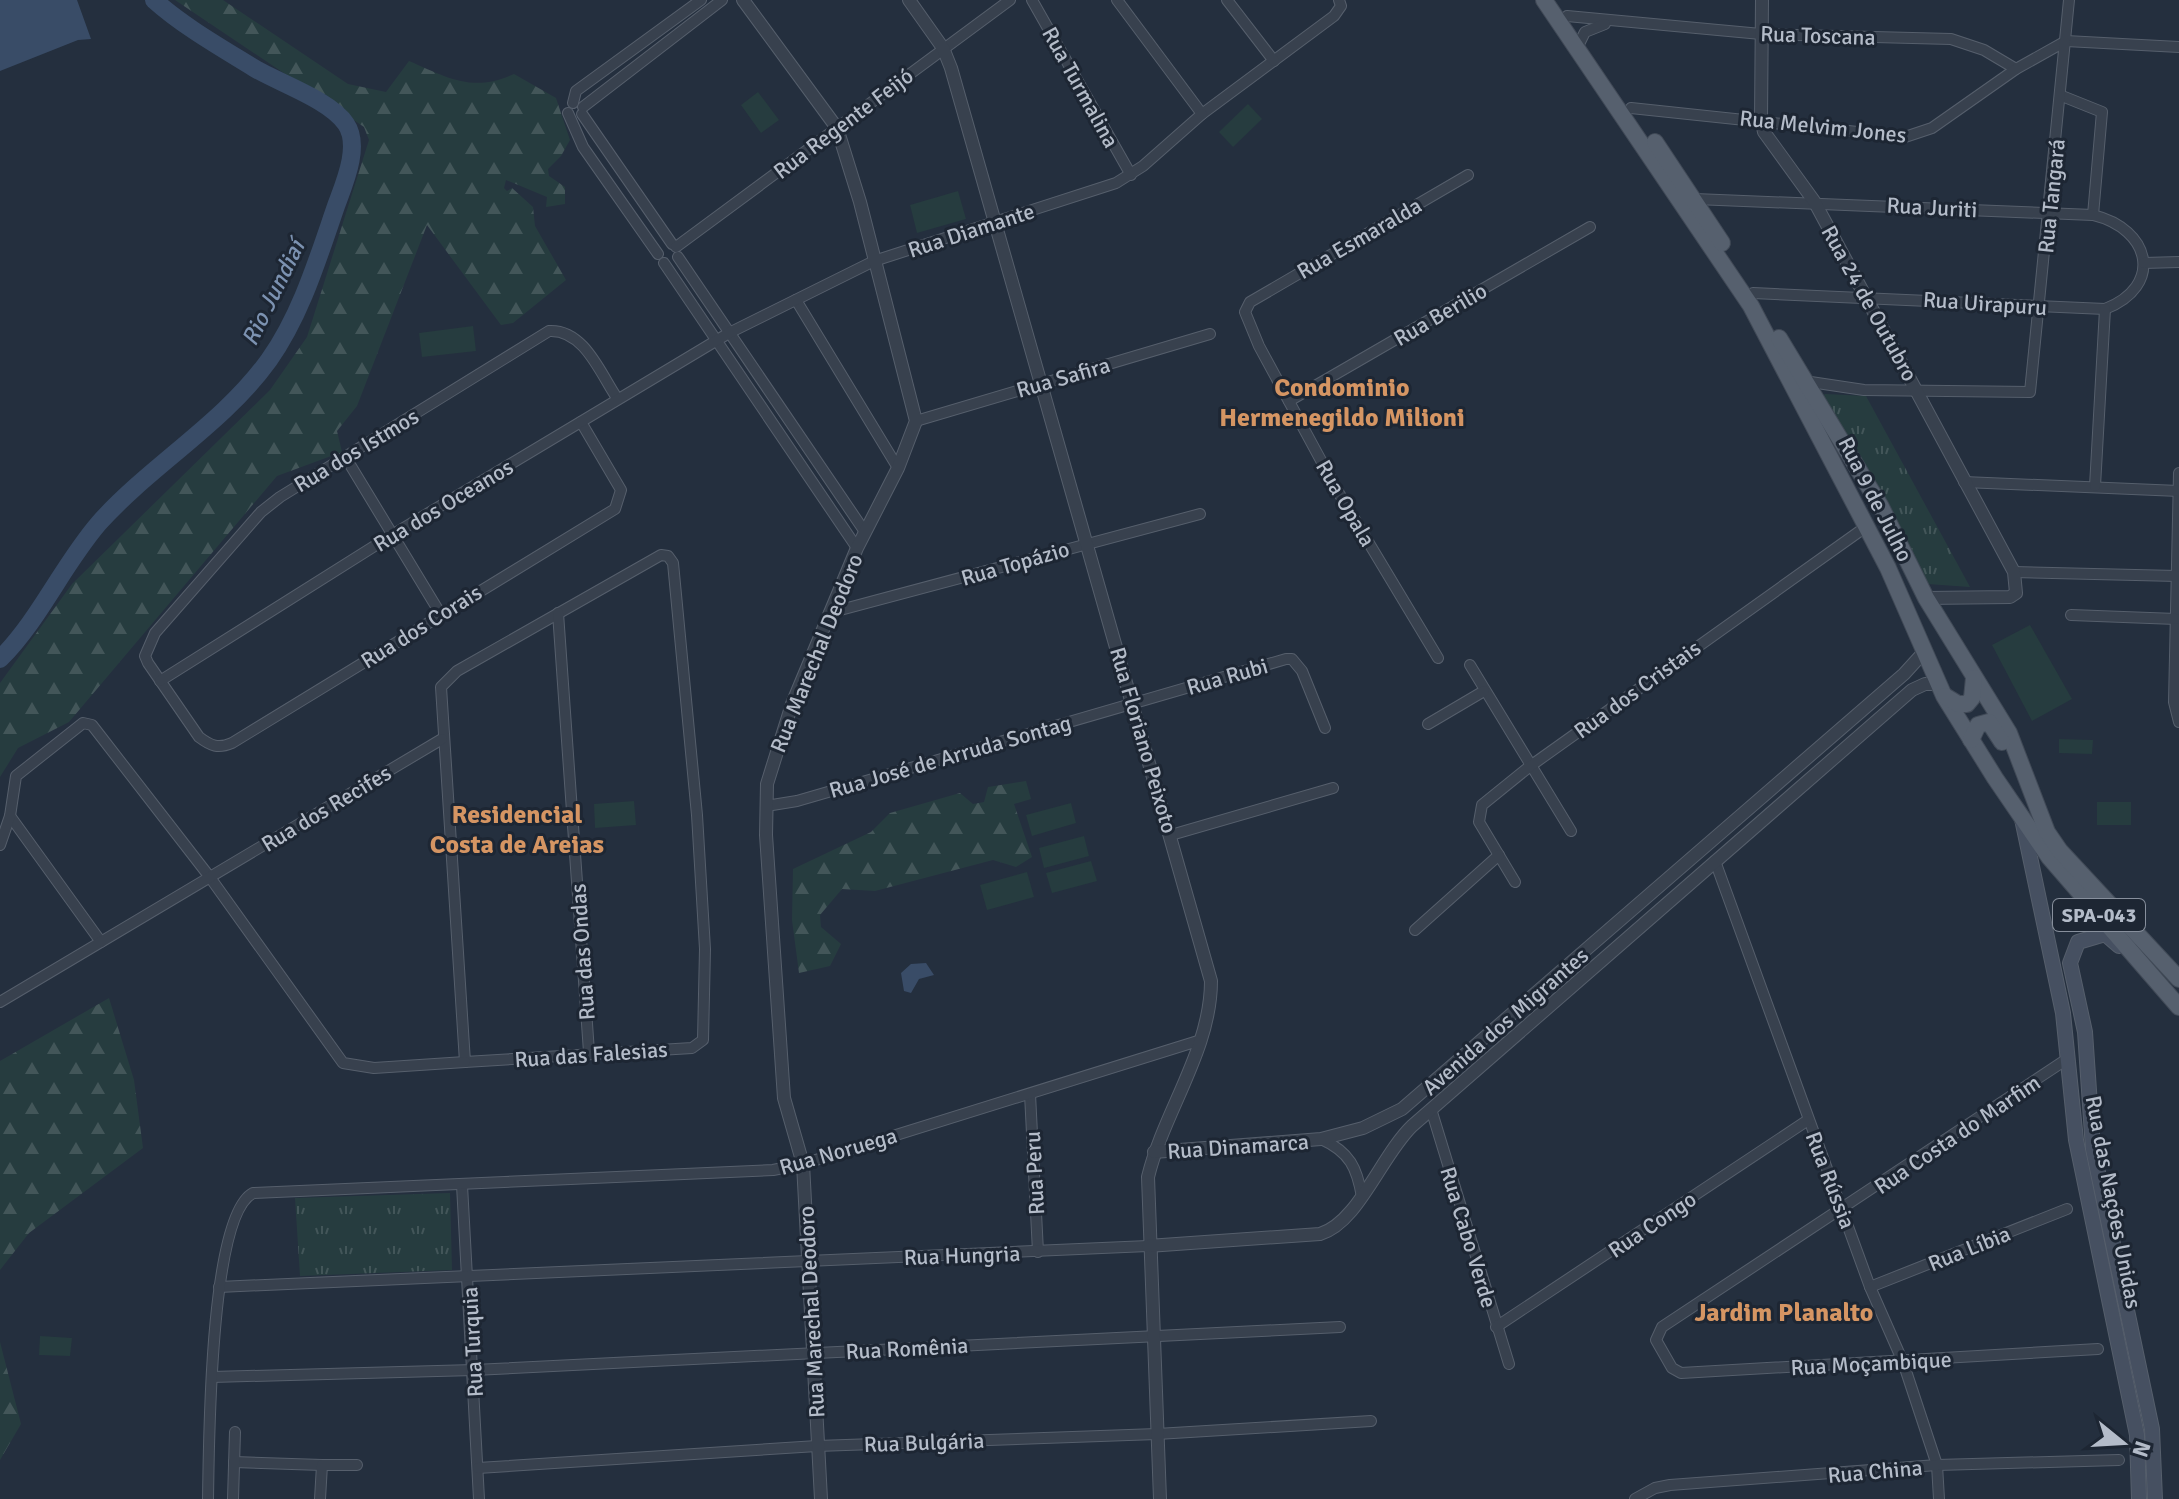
<svg xmlns="http://www.w3.org/2000/svg" width="2179" height="1499" viewBox="0 0 2179 1499" font-family="Signika,sans-serif">
<style>
.green{fill:#263c3f}
.forest{fill:url(#forest-firs)}
.park{fill:url(#park-tufts)}
.water{fill:#394c67}
.lines{fill:none;stroke-linecap:round;stroke-linejoin:round}
.river{stroke:#394c67;stroke-width:18}
.minor-casing{stroke:#565f6c;stroke-width:12}
.tertiary-casing{stroke:#565f6c;stroke-width:14}
.secondary-casing{stroke:#565f6c;stroke-width:16}
.primary-casing{stroke:#414a57;stroke-width:18}
.minor{stroke:#38414e;stroke-width:10}
.tertiary{stroke:#38414e;stroke-width:12}
.secondary{stroke:#465061;stroke-width:14}
.primary{stroke:#56606e;stroke-width:16}
.labels{text-anchor:middle;stroke-width:6;stroke-linejoin:round;paint-order:stroke}
.shield{fill:#1d2633;stroke:#878f9c;stroke-width:2}
.shield-label{font-size:20px;font-weight:bold;fill:#b4bcc9}
.street-label{font-size:22px;fill:#b4bcc9;stroke:#1d2633}
.water-label{font-size:24px;font-style:italic;fill:#7c92b1;stroke:#1d2633}
.quarter-label{font-size:26px;font-weight:bold;fill:#d59563;stroke:#1d2633}
</style>
<defs>
<pattern id="forest-firs" width="22" height="20" patternUnits="userSpaceOnUse" patternTransform="scale(2)"><rect width="22" height="20" fill="#263c3f"/><path d="M5 1l3.5 6h-7zM16 11l3.5 6h-7z" fill="#435659"/></pattern>
<pattern id="park-tufts" width="24" height="20" patternUnits="userSpaceOnUse" patternTransform="scale(2)"><rect width="24" height="20" fill="#263c3f"/><path d="M3 7l-1-3M5 7V3M7 7l1-3M15 17l-1-3M17 17v-4M19 17l1-3" fill="none" stroke="#435659"/></pattern>
</defs>
<rect width="100%" height="100%" fill="#242f3e"/>
<g class="green">
<polygon points="758,92 779,120 761,133 741,105"/>
<polygon points="1248,104 1262,119 1233,147 1219,132"/>
<polygon points="958,191 966,219 917,233 910,205"/>
<polygon points="473,326 476,351 422,357 419,333"/>
<polygon points="2030,625 2072,699 2032,721 1992,645"/>
<polygon points="2059,739 2093,740 2092,754 2059,753"/>
<polygon points="634,801 636,825 595,828 594,804"/>
<rect x="2097" y="802" width="34" height="23"/>
<polygon points="1071,803 1076,823 1032,836 1026,815"/>
<polygon points="1084,836 1089,856 1044,868 1039,848"/>
<polygon points="1091,861 1097,881 1052,893 1046,873"/>
<polygon points="1027,872 1034,897 987,910 980,885"/>
<polygon points="40,1336 72,1338 70,1356 39,1355"/>
</g>
<g class="forest">
<path d="M175,0H223L348,84L386,92L409,61C448,78 473,93 514,74L556,98L570,140L561,156L548,169L549,176L565,187V204L546,207L547,197L506,180L504,188L507,191L512,188L533,207L535,226L566,280L513,323L501,325L427,225L357,406L337,431L342,452L277,476L69,722L18,748L0,777V683L72,584L270,390L307,337L369,140L364,127Z"/>
<polygon points="1026,781 1031,799 1014,804 1032,857 1016,867 993,860 875,891 842,889 820,915 821,927 841,944 830,966 799,973 792,920 793,869 871,832 890,813 960,793 973,804 984,802 988,787"/>
<polygon points="109,998 134,1080 143,1148 29,1233 0,1270 0,1061"/>
<polygon points="0,1342 21,1424 0,1460"/>
</g>
<g class="park">
<polygon points="1825,394 1866,396 1970,587 1928,584 1821,398"/>
<polygon points="450,1193 452,1270 300,1276 295,1198"/>
</g>
<g class="water">
<polygon points="0,0 77,0 91,39 78,40 0,71"/>
<polygon points="926,963 934,975 919,979 911,993 904,991 901,973 911,964"/>
</g>
<g class="lines">
<path class="river" d="M0,659C40,619 62,566 99,523C151,465 223,424 269,360C301,315 318,258 336,206C344,184 361,146 346,124C330,100 279,83 254,68C220,47 183,26 154,0"/>
<defs>
<g id="minor">
<polyline points="1032,0 1131,175"/>
<polyline points="1117,0 1202,114 1334,16 1341,6 1339,0"/>
<polyline points="1227,0 1274,61"/>
<polyline points="1567,16 1761,34 1951,39 1984,50 2016,69"/>
<polyline points="1578,46 1585,32 1605,24"/>
<polyline points="2062,96 2102,112 2093,215"/>
<polyline points="573,103 576,91 701,0"/>
<polyline points="583,107 722,0"/>
<polyline points="1631,108 1905,137 1932,128 2016,69 2066,41 2179,47"/>
<polyline points="568,113 583,147 658,254"/>
<polyline points="582,114 672,244"/>
<path d="M1695,199L2093,215C2151,229 2164,286 2105,309L1753,293"/>
<polyline points="676,247 1010,0"/>
<polyline points="678,257 865,532"/>
<polyline points="664,263 857,548"/>
<polyline points="2144,263 2179,262"/>
<polyline points="796,300 898,468"/>
<polyline points="1804,381 1864,390 2030,392 2069,0"/>
<polyline points="1289,401 1590,227"/>
<polyline points="916,421 1210,334"/>
<path d="M581,422L621,490L615,509L232,743C218,749 211,746 199,737L148,663L145,656L155,633L261,512L280,497L549,331C584,329 600,373 617,398"/>
<polyline points="346,458 440,613"/>
<polyline points="2179,473 2174,702 2179,722"/>
<polyline points="1964,482 2179,491"/>
<polyline points="2095,486 2105,309"/>
<polygon points="661,555 668,556 673,563 697,815 705,949 703,1040 692,1048 465,1062 441,687 457,671"/>
<polyline points="2014,572 2177,576"/>
<polyline points="558,613 589,1052"/>
<polyline points="829,613 1200,514"/>
<polyline points="2071,615 2176,619"/>
<polyline points="1438,658 1337,490 1259,346 1245,312 1250,302 1468,175"/>
<polyline points="1470,665 1571,831"/>
<polyline points="160,681 392,535 729,333 874,261 1116,183 1143,166 1202,114"/>
<polyline points="1428,724 1484,691"/>
<polyline points="766,806 797,801 1286,659 1292,659 1302,671 1325,728"/>
<polyline points="10,816 101,942"/>
<polyline points="1171,835 1333,788"/>
<polyline points="0,845 10,816 16,776 83,723 92,725 209,876 343,1063 374,1068 465,1062"/>
<polyline points="1715,861 1870,1287 1903,1362 1937,1465 1939,1499"/>
<polyline points="1515,882 1479,822 1482,805 1529,767 1867,526"/>
<polyline points="1415,930 1499,855"/>
<polyline points="0,1002 442,739"/>
<polyline points="2067,1059 1662,1327 1656,1340 1672,1368 1681,1373 2098,1349"/>
<polyline points="1030,1094 1038,1252"/>
<polyline points="1431,1109 1509,1364"/>
<path d="M1321,1139C1350,1152 1357,1168 1362,1197"/>
<polyline points="462,1185 479,1499"/>
<polyline points="219,1287 1148,1246"/>
<polyline points="1870,1287 2067,1209"/>
<polyline points="1496,1327 1808,1120"/>
<polyline points="212,1377 474,1370 1340,1327"/>
<polyline points="234,1462 322,1465"/>
<polyline points="478,1468 817,1446 1157,1434 1371,1421"/>
<path d="M208,1499C209,1448 209,1216 253,1193L773,1170L803,1164L1201,1040"/>
<polyline points="233,1499 235,1432"/>
<polyline points="320,1499 322,1465 357,1465"/>
<polyline points="1635,1499 1655,1488 1670,1485 1937,1465 2119,1460"/>
</g>
<g id="tertiary">
<polyline points="743,0 837,128 860,202 916,421 898,468 857,548 792,704 767,784 766,835 784,1098 803,1164 821,1499"/>
<path d="M909,0L943,48L951,68L1211,981C1211,1050 1164,1111 1148,1177L1160,1499"/>
<polyline points="1762,0 1761,119 1764,132 1814,201 2014,572 2016,593 2010,597 1926,598"/>
<polyline points="1154,1152 1321,1139 1363,1128 1402,1109 1904,674 1924,652"/>
<path d="M1148,1246L1320,1234C1358,1223 1381,1156 1412,1126L1912,690L1925,684H1938"/>
</g>
<g id="secondary">
<polyline points="2022,819 2063,1013 2076,1140 2137,1435 2139,1499"/>
<polyline points="2119,946 2105,934 2078,942 2070,963 2085,1032 2093,1149 2152,1429 2155,1499"/>
</g>
<g id="primary">
<polyline points="1544,0 1751,306 1888,568 1944,696 1995,778 2049,857 2179,1007"/>
<polyline points="1655,142 1722,243"/>
<polyline points="1779,338 1881,507 1926,598 2009,733 2047,832 2060,851 2179,979"/>
<polyline points="1945,696 1958,704 1967,704 1972,698 1974,678"/>
<polyline points="1971,740 1978,725 1989,722 2002,742"/>
</g>
</defs>
<use href="#minor" class="minor-casing"/>
<use href="#tertiary" class="tertiary-casing"/>
<use href="#secondary" class="secondary-casing"/>
<use href="#primary" class="primary-casing"/>
<use href="#minor" class="minor"/>
<use href="#tertiary" class="tertiary"/>
<use href="#secondary" class="secondary"/>
<use href="#primary" class="primary"/>
</g>
<g class="labels">
<rect class="shield" x="2053" y="899" width="92" height="32" rx="6"/>
<g class="shield-label">
<text x="2099" y="922">SPA-043</text>
</g>
<g class="street-label">
<text transform="translate(1818 35) rotate(2)" y="8">Rua Toscana</text>
<text transform="translate(1081 87) rotate(61)" y="8">Rua Turmalina</text>
<text transform="translate(843 123) rotate(-37)" y="8">Rua Regente Feijó</text>
<text transform="translate(1823 126) rotate(6)" y="8">Rua Melvim Jones</text>
<text transform="translate(2051 196) rotate(-84)" y="8">Rua Tangará</text>
<text transform="translate(1932 207) rotate(3)" y="8">Rua Juriti</text>
<text transform="translate(971 230) rotate(-18)" y="8">Rua Diamante</text>
<text transform="translate(1359 238) rotate(-30)" y="8">Rua Esmaralda</text>
<text transform="translate(1870 303) rotate(61)" y="8">Rua 24 de Outubro</text>
<text transform="translate(1985 303) rotate(4)" y="8">Rua Uirapuru</text>
<text transform="translate(1440 314) rotate(-30)" y="8">Rua Berilio</text>
<text transform="translate(1063 377) rotate(-16)" y="8">Rua Safira</text>
<text transform="translate(356 450) rotate(-31)" y="8">Rua dos Istmos</text>
<text transform="translate(1876 499) rotate(63)" y="8">Rua 9 de Julho</text>
<text transform="translate(1346 503) rotate(60)" y="8">Rua Opala</text>
<text transform="translate(443 505) rotate(-31)" y="8">Rua dos Oceanos</text>
<text transform="translate(1015 563) rotate(-16)" y="8">Rua Topázio</text>
<text transform="translate(421 626) rotate(-32)" y="8">Rua dos Corais</text>
<text transform="translate(816 653) rotate(-68)" y="8">Rua Marechal Deodoro</text>
<text transform="translate(1227 676) rotate(-16)" y="8">Rua Rubi</text>
<text transform="translate(1637 689) rotate(-36)" y="8">Rua dos Cristais</text>
<text transform="translate(1144 740) rotate(74)" y="8">Rua Floriano Peixoto</text>
<text transform="translate(950 756) rotate(-16)" y="8">Rua José de Arruda Sontag</text>
<text transform="translate(326 808) rotate(-31)" y="8">Rua dos Recifes</text>
<text transform="translate(582 952) rotate(-94)" y="8">Rua das Ondas</text>
<text transform="translate(1505 1021) rotate(-41)" y="8">Avenida dos Migrantes</text>
<text transform="translate(591 1054) rotate(-4)" y="8">Rua das Falesias</text>
<text transform="translate(1957 1134) rotate(-34)" y="8">Rua Costa do Marfim</text>
<text transform="translate(1238 1146) rotate(-4)" y="8">Rua Dinamarca</text>
<text transform="translate(838 1151) rotate(-16)" y="8">Rua Noruega</text>
<text transform="translate(1034 1173) rotate(-93)" y="8">Rua Peru</text>
<text transform="translate(1831 1180) rotate(69)" y="8">Rua Rússia</text>
<text transform="translate(2114 1202) rotate(79)" y="8">Rua das Nações Unidas</text>
<text transform="translate(1652 1224) rotate(-34)" y="8">Rua Congo</text>
<text transform="translate(1469 1237) rotate(73)" y="8">Rua Cabo Verde</text>
<text transform="translate(1969 1248) rotate(-22)" y="8">Rua Líbia</text>
<text transform="translate(962 1255) rotate(-2)" y="8">Rua Hungria</text>
<text transform="translate(811 1312) rotate(-93)" y="8">Rua Marechal Deodoro</text>
<text transform="translate(472 1342) rotate(-93)" y="8">Rua Turquia</text>
<text transform="translate(907 1348) rotate(-3)" y="8">Rua Romênia</text>
<text transform="translate(1871 1363) rotate(-3)" y="8">Rua Moçambique</text>
<text transform="translate(924 1442) rotate(-2)" y="8">Rua Bulgária</text>
<text transform="translate(1875 1471) rotate(-5)" y="8">Rua China</text>
</g>
<g class="water-label">
<text transform="translate(273 293) rotate(-64)" y="8">Rio Jundiaí</text>
</g>
<g class="quarter-label">
<text x="1342" y="396">Condominio<tspan x="1342" dy="30">Hermenegildo Milioni</tspan></text>
<text x="517" y="823">Residencial<tspan x="517" dy="30">Costa de Areias</tspan></text>
<text x="1784" y="1321">Jardim Planalto</text>
</g>
</g>
<g transform="translate(2123 1443) rotate(108)" stroke="#1d2633" stroke-width="6" paint-order="stroke">
<path d="M0-6L14 30L0 20L-14 30Z" fill="#b4bcc9"/>
<text y="-12" font-size="22" font-weight="bold" text-anchor="middle" fill="#b4bcc9">N</text>
</g>
</svg>
